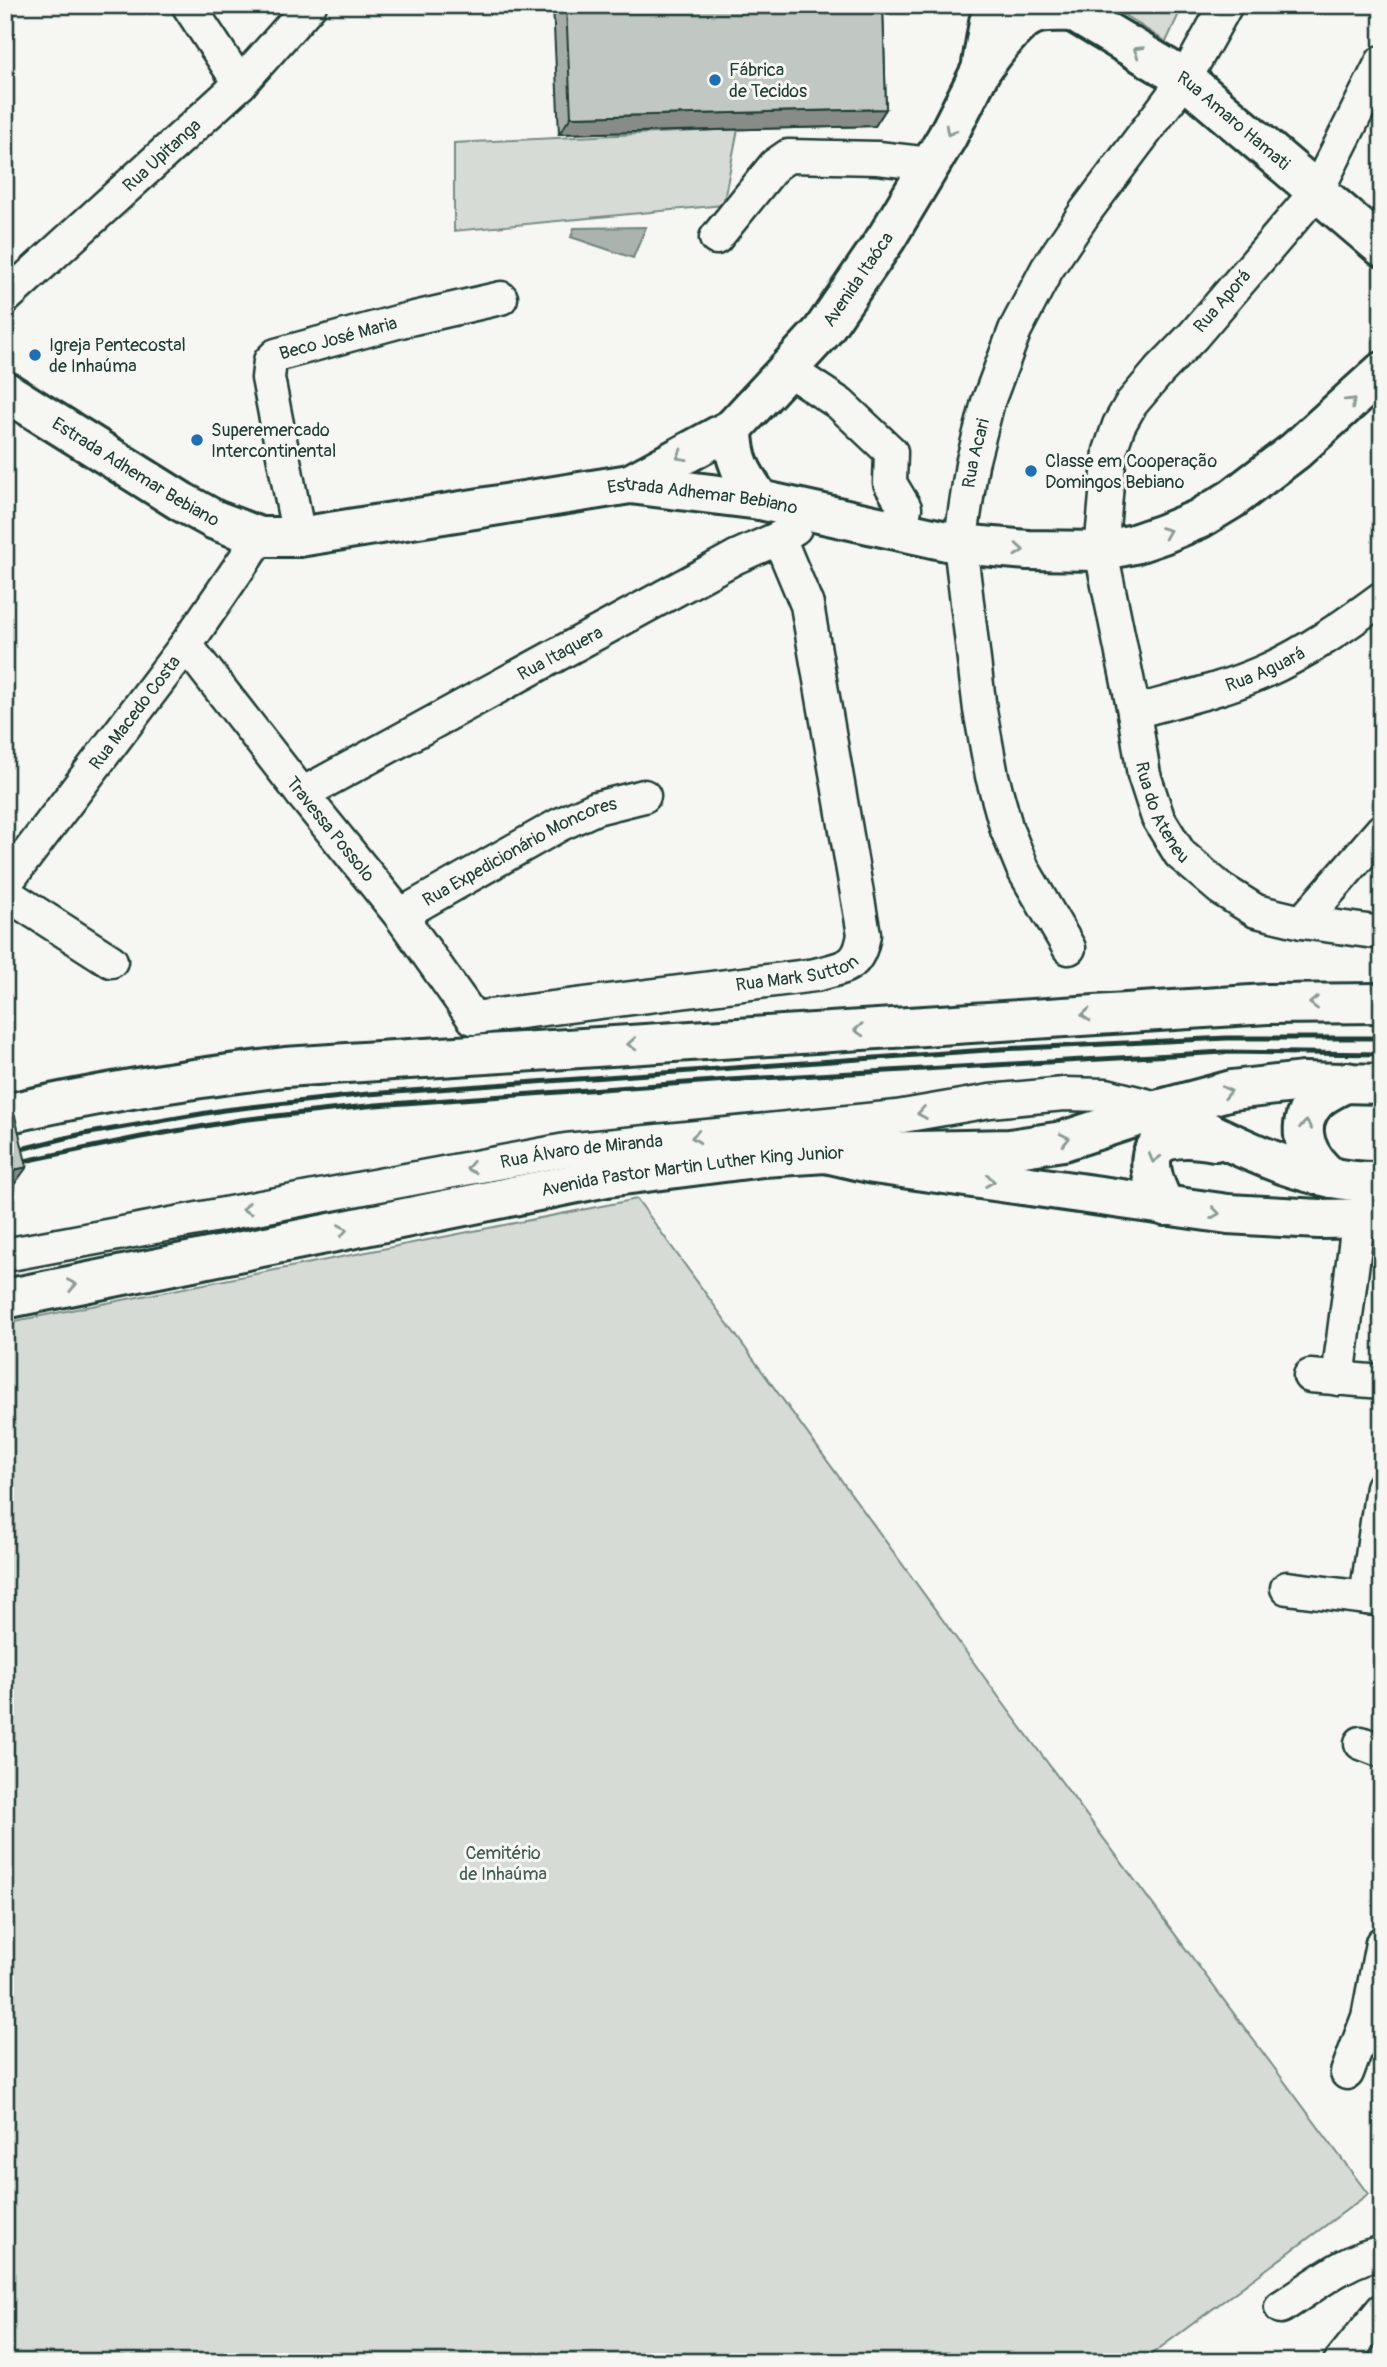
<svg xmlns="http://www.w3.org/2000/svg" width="1387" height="2367" viewBox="0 0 1387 2367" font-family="Pangolin,sans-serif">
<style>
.green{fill:#d6dbd6;stroke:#7a8c85;stroke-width:2}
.water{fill:#aab3ae;stroke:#72847d;stroke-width:2}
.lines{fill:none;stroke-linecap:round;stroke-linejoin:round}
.minor-casing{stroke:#1f3d34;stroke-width:37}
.major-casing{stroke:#1f3d34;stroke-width:44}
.highway-casing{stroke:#1f3d34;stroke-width:44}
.minor{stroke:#f6f6f2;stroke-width:32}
.major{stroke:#f6f6f2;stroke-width:38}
.highway{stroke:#f6f6f2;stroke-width:38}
.rail{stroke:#1f3d34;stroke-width:5}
.wall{fill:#a6aca8;stroke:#1f3d34;stroke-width:2}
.shaded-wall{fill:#878c88;stroke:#1f3d34;stroke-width:2}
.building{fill:#c1c8c3;stroke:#1f3d34;stroke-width:2}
.oneway{stroke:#8a9a93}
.poi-dot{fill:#1f6fb2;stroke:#f6f6f2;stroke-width:2.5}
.labels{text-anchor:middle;stroke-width:6;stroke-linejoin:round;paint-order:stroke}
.poi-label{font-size:18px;fill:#1f3d34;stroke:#f6f6f2;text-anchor:start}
.street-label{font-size:18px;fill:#1f3d34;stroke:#f6f6f2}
.park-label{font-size:18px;fill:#445d54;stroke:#f6f6f2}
</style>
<rect width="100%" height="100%" fill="#f6f6f2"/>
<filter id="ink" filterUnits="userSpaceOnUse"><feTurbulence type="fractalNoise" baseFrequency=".0143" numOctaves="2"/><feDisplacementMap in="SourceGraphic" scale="14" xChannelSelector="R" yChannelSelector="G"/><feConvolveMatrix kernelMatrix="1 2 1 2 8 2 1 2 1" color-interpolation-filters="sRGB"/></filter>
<g filter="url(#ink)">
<g class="green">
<polygon points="1109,5 1183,5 1166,42"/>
<polygon points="738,129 723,205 454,231 454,143"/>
<polygon points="637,1199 1006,1707 1368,2194 1141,2362 5,2362 5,1323"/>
</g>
<polygon class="water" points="646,227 633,258 571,237 574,228"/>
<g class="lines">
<defs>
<g id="minor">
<polyline points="188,5 240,84"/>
<path id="s1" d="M1382,62L1317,191L1193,336L1160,370L1131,404L1119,425L1110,451L1101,551L1134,712L1144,775L1158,818L1180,854L1221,889L1256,911L1302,922L1382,933"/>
<polyline points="716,238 775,165 788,156 878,158 930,164"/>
<path id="s2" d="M5,298L240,84L310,5"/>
<polyline points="787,369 840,404 891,452 890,483 905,508 901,531"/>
<path id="s3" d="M299,537L268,378L270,361L276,355L401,321L501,298"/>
<path id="s4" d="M186,645L302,794L400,915L473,1018L815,975C845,967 859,968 864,934L807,605L779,538"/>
<path id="s5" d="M1134,712C1177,700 1222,690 1263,672C1306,653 1344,626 1382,598"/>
<path id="s6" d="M302,794L736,557L779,538L795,528"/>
<path id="s7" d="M5,884L186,645L260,537"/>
<polyline points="5,893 111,961"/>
<path id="s8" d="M400,915L559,825L596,808L644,796"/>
<polyline points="1302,922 1382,830"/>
<path id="s9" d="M1069,948L1023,869L1007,830L992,776L980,710L960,544L972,464L988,402L1015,330L1047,269L1086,211L1185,79L1226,5"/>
<path id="s10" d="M5,1255L566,1150L897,1117L990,1101L1064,1094L1106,1095L1161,1109"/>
<polyline points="1310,1376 1382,1382"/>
<polyline points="1338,1379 1356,1238"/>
<polyline points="1287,1588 1382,1600"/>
<polyline points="1366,1598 1382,1487"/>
<polyline points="1361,1743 1382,1751"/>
<polyline points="1347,2073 1368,2017 1382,1943"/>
<path d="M1281,2307C1310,2289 1348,2257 1382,2253"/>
<polyline points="1340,2362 1382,2310"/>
</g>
<g id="major">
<path id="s11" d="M1065,5L1073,12L1185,79L1382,247"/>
<path d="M981,70C994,53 1017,17 1039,13C1050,11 1062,12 1073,12"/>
<path id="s12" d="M5,391L182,502L215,520L260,537H299L630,484L760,500L960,544L1028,550L1101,551L1134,544L1163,534L1199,519L1232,499L1295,451L1382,372"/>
<path d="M733,428C733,461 742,474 760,500"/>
<path id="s13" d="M630,484L733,428L822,332L887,237L947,137L981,70L989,22L995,5"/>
<path d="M5,1114C97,1093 191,1078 285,1067L1267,1004L1382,1003"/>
<path id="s14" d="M5,1299L607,1177L763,1157L826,1153L1010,1149L1063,1141L1161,1109L1232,1090L1303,1082L1382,1084"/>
</g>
<g id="highway">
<path d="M1161,1109C1231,1142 1302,1184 1382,1182"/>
<polyline points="826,1153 874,1164 1228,1214 1319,1219 1382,1218"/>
<path d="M1332,1178C1309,1161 1291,1128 1315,1102C1323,1093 1336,1088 1347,1082"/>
<path d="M1165,1206C1135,1149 1154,1130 1215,1141"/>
</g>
</defs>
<use href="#minor" class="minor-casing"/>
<use href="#major" class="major-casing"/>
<use href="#highway" class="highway-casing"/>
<use href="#minor" class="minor"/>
<use href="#major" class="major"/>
<use href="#highway" class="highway"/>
<g class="rail">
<polyline points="5,1153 78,1135 224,1110 368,1094 1001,1049 1227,1038 1382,1038"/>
<polyline points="5,1165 141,1137 240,1120 376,1105 728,1080 1224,1052 1382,1054"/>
</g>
</g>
<polygon class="wall" points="553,5 883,5 886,109 875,126 559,134"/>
<g class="shaded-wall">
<polygon points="886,109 875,126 559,134 571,117"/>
<polygon points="27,1167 13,1186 5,1188 5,1172"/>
</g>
<g class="building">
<polygon points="566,5 883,5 886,109 571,117"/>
<polygon points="15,1116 27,1167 5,1172 5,1118"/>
</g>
<defs><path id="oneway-chevron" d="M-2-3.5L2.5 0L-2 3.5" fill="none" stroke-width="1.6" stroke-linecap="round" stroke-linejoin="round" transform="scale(1.75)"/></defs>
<g class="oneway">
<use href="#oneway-chevron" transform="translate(1138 51) rotate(-149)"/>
<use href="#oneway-chevron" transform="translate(950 131) rotate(118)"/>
<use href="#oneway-chevron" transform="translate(1351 402) rotate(-43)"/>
<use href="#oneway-chevron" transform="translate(681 456) rotate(151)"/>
<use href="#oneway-chevron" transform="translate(1166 532) rotate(-22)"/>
<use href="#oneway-chevron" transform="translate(1019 550) rotate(5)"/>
<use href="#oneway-chevron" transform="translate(1314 1003) rotate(179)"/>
<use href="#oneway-chevron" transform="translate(1086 1015) rotate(176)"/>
<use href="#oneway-chevron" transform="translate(859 1030) rotate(176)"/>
<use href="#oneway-chevron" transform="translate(632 1044) rotate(176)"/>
<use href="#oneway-chevron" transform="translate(1227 1092) rotate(-12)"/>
<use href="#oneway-chevron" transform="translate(922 1113) rotate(171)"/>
<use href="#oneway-chevron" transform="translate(1306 1125) rotate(-83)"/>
<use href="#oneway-chevron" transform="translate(696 1137) rotate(174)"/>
<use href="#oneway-chevron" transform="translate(1065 1139) rotate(-13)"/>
<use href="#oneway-chevron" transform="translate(1154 1158) rotate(105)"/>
<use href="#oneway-chevron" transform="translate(471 1168) rotate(169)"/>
<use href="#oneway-chevron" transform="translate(990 1181) rotate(8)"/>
<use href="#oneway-chevron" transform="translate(247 1209) rotate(169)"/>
<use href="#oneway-chevron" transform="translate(1215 1213) rotate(8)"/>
<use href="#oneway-chevron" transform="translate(343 1230) rotate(-11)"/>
<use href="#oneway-chevron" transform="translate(72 1285) rotate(-11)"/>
</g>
</g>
<g class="poi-dot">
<circle cx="715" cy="80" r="7"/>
<circle cx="35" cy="355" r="7"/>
<circle cx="197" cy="440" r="7"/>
<circle cx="1031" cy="471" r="7"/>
</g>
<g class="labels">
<g class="poi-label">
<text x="729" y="76">Fábrica<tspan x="729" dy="21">de Tecidos</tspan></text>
<text x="49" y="351">Igreja Pentecostal<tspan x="49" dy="21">de Inhaúma</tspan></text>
<text x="211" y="436">Superemercado<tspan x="211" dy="21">Intercontinental</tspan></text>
<text x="1045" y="467">Classe em Cooperação<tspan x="1045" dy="21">Domingos Bebiano</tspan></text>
</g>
<g class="street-label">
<text dy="6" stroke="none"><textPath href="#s11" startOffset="205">Rua Amaro Hamati</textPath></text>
<text dy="6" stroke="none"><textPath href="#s2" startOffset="212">Rua Upitanga</textPath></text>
<text dy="6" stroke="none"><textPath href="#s13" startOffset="312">Avenida Itaóca</textPath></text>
<text transform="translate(1222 301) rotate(-49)" y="6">Rua Aporá</text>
<text dy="6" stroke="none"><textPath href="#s3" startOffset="252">Beco José Maria</textPath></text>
<text dy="6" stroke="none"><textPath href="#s9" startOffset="516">Rua Acari</textPath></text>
<text dy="6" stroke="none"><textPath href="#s12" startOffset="154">Estrada Adhemar Bebiano</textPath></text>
<text dy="6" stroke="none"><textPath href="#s12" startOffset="742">Estrada Adhemar Bebiano</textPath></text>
<text dy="6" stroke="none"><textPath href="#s6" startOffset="294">Rua Itaquera</textPath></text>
<text dy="6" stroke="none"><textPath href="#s5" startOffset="138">Rua Aguará</textPath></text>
<text dy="6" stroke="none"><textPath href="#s7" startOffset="215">Rua Macedo Costa</textPath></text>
<text dy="6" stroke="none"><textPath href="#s1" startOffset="849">Rua do Ateneu</textPath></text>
<text dy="6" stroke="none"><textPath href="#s4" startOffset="234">Travessa Possolo</textPath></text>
<text dy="6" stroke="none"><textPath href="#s8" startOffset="136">Rua Expedicionário Moncores</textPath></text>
<text dy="6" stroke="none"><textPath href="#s4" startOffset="798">Rua Mark Sutton</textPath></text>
<text dy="6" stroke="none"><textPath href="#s10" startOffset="586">Rua Álvaro de Miranda</textPath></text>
<text dy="6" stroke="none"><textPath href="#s14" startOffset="700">Avenida Pastor Martin Luther King Junior</textPath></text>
</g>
<g class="park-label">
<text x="503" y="1859">Cemitério<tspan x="503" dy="21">de Inhaúma</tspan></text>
</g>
</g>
<rect width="1387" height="2367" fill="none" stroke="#f6f6f2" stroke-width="28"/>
<rect x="14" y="14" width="1359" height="2339" fill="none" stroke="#1f3d34" stroke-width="2.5" filter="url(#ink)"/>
</svg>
